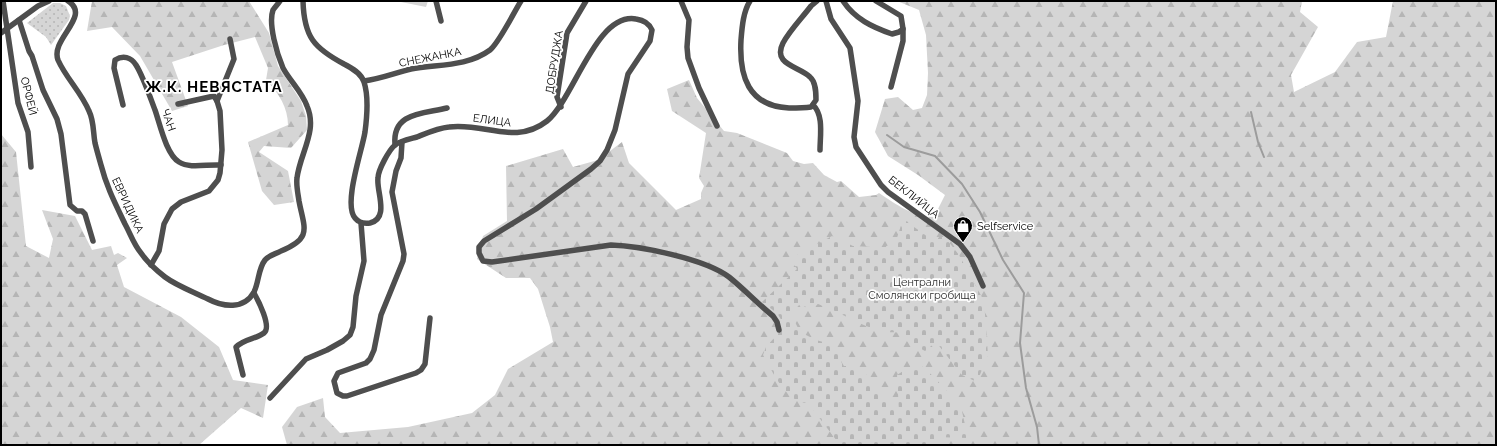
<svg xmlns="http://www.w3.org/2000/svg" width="1497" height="446" viewBox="0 0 1497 446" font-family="Raleway,sans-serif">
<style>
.grass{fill:url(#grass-dots)}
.forest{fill:url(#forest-firs)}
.cemetery{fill:url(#cemetery-stones)}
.park{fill:#d5d5d5}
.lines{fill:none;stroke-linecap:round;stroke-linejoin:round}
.stream{stroke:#9c9c9c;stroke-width:2}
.minor{stroke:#4e4e4e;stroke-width:5.5}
.labels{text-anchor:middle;stroke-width:3.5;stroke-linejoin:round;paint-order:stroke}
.street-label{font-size:11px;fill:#000;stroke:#fff}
.poi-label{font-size:11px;fill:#000;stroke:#fff;text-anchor:start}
.park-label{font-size:11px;fill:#2c2c2c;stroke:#fff}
.district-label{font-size:15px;font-weight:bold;letter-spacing:1px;fill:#000;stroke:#fff}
</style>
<defs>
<pattern id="grass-dots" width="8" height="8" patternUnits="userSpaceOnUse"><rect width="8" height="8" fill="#d5d5d5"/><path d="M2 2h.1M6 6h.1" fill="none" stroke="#b5b5b5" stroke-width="1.8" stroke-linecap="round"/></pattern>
<pattern id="forest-firs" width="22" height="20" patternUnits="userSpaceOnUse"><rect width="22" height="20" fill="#d5d5d5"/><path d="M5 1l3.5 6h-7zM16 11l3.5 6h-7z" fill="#b5b5b5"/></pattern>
<pattern id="cemetery-stones" width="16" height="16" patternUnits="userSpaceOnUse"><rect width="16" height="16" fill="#d5d5d5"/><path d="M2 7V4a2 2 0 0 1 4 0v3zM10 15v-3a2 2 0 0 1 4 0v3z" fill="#b5b5b5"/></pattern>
</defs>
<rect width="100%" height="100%" fill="#fff"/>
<polygon class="grass" points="53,3 60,3 66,6 70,16 69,20 51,45 46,37 27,23"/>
<g class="forest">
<path d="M92,1H249L269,33L278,66L301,101L306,116L307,130L291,148L264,146L259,152L288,171L294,202L274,205L262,191L248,142L288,125C288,108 279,93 266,80L268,68L255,37L224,45L172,62L188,106L172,111L140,56L112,27L87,31Z"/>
<path d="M897,1H1302L1300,12L1318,27L1291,75L1294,92L1335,72L1357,42L1386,37L1393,1H1496V445H287L282,427L297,407L323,398L325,417L340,433L408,427L472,413L495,395L508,369L553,342L550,327L538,289L530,278H506L477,259L483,236L507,221L506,166L563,149L573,167L598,160L622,142L629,163L676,210L701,199V193L704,186L699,178L706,133L672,111L667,89L689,80L697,98L724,131L737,133L787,153L793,161L804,164L813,163L824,175L837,182L841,181L859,197L876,195L879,193C897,205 912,216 934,217L945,195L918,175L888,156L875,132L885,99L898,97L913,110L922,108L927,95L928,73L926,35L919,10Z"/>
<polygon points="1,134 16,152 26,246 49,258 53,239 42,210 75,216 92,250 111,246 114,255 118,253 127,258 117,265 124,287 181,317 219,347 233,380 268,385 263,418 241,408 199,445 1,445"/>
</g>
<path class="cemetery" d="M903,219L935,242L940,236L948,241L959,255L984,301L988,355L977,382L962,375L936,342L925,351L905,340L903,333C896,332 888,333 881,331C858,325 839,311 818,304L809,309L800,304L791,314L800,332L816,340L834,345L843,366H854L862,370L899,411L897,375L917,362L934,377L961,407L968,438L936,437L932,445H840L808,403C786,403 773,372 763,355L766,347L785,326L777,313L762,302L797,269L790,259L832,236L853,246L872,247L883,248L896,241Z"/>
<polygon class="park" points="396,1 428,1 426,7"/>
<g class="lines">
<g class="stream">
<polyline points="1251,112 1258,142 1264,157"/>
<polyline points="887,135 904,147 935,156 962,184 980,212 1003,260 1024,293 1020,343 1026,388 1037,427 1039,445"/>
</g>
<g class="minor">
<polyline points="3,1 18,103 28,132 31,167"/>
<path d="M68,1C92,16 50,39 58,60C66,78 81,92 89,111C94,121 93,132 95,143C97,151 99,158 101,165C107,188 115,203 125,224C130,233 134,245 141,253C147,262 156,270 165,277C177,286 194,292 208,299C223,307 244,310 254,292C259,282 258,269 265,260C269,255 276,254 281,251C313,238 304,228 299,201C298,194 296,185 297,178C300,153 318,131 307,106C302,92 290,81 283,68C277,54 268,24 273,10C275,7 278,4 280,1"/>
<path d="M303,1C304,37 314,48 344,64C352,68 361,73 364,82C369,97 367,117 365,132C362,151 343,204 355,218C358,222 364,224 370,223C390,218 376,191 378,178C378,170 389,150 395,145C400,141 410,139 417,137C427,133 438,128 449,127C484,122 515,146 547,121C574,99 596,12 636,19C643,20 649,23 652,30L650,41L628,74L615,130L607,150L600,161L591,169L536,209L484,241L479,247V253L483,261L492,262L611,245C641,246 705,259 729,277C744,289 758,304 773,316L777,322L779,330"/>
<polyline points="436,1 441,21"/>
<polyline points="681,1 689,20 687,47 688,58 699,88 717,126"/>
<path d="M750,1C743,12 742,28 741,40C739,76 748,106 789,108C797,108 804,108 811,107L816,100C816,93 816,82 810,77C799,66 772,65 783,43C790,30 802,18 811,6L817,1"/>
<polyline points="826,1 831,19 850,48 858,101 854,137 856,147 881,185 888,192 960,244 970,257 983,286"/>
<path d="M843,1C855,19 872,27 892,34L899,32L903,29L901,16L876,1"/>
<polyline points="19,20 29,51 32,56 43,90 57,119 61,134 70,205 77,211 82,211 85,214 93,241"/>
<polyline points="1,33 38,6 49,1"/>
<path d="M364,81C380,79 395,73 411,69C437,64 467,67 490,50C499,43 514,12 521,1"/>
<polyline points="891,87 903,41 903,29"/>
<polyline points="178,104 214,96 217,101"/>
<path d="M123,105L114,68L115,60C123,55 131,57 136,65C143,76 150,97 155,110C160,124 166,154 179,162C190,169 207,164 221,165"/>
<path d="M813,105C824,115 820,136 820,150"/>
<polyline points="561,107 557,97 567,33 586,1"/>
<polyline points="402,142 401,158 396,171 392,192 404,254 403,261 381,315 374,350 370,359 366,363 338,373 334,381 337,393 343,396 347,396 416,373 421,370 425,364 430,318"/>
<path d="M395,145C392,112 423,114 447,108"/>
<polyline points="151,265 159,251 164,224 172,209 181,202 209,191 218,180 220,173 222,150 220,111 217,101 234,59 230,39"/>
<path d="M243,375L236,347C244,339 256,339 264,333C272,327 258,300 254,293"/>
<polyline points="270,398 306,359 327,350 343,341 350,335 353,327 356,296 364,261 361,223"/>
</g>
</g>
<defs>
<symbol id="shop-pin" viewBox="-11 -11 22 30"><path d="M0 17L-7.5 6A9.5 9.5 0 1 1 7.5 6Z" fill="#000" stroke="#fff"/><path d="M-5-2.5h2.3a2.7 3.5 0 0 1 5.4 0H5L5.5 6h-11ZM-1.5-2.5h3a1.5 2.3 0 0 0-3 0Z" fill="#fff"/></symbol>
</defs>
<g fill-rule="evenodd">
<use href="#shop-pin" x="952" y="215" width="22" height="30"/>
</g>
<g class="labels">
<g class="street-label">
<text transform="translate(430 57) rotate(-11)" y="4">СНЕЖАНКА</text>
<text transform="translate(554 62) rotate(-81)" y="4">ДОБРУДЖА</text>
<text transform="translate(29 96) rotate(76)" y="4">ОРФЕЙ</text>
<text transform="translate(169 120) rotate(71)" y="4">ЧАН</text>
<text transform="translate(492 120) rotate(7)" y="4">ЕЛИЦА</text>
<text transform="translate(914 197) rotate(38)" y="4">БЕКЛИЙЦА</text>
<text transform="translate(128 205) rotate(65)" y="4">ЕВРИДИКА</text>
</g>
<g class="poi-label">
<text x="977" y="230">Selfservice</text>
</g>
<g class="park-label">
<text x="922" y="286">Централни<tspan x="922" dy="13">Смолянски гробища</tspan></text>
</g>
<g class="district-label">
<text x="214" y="92">Ж.К. НЕВЯСТАТА</text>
</g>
</g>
<rect width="1497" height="446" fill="none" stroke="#000000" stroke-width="4"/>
</svg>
